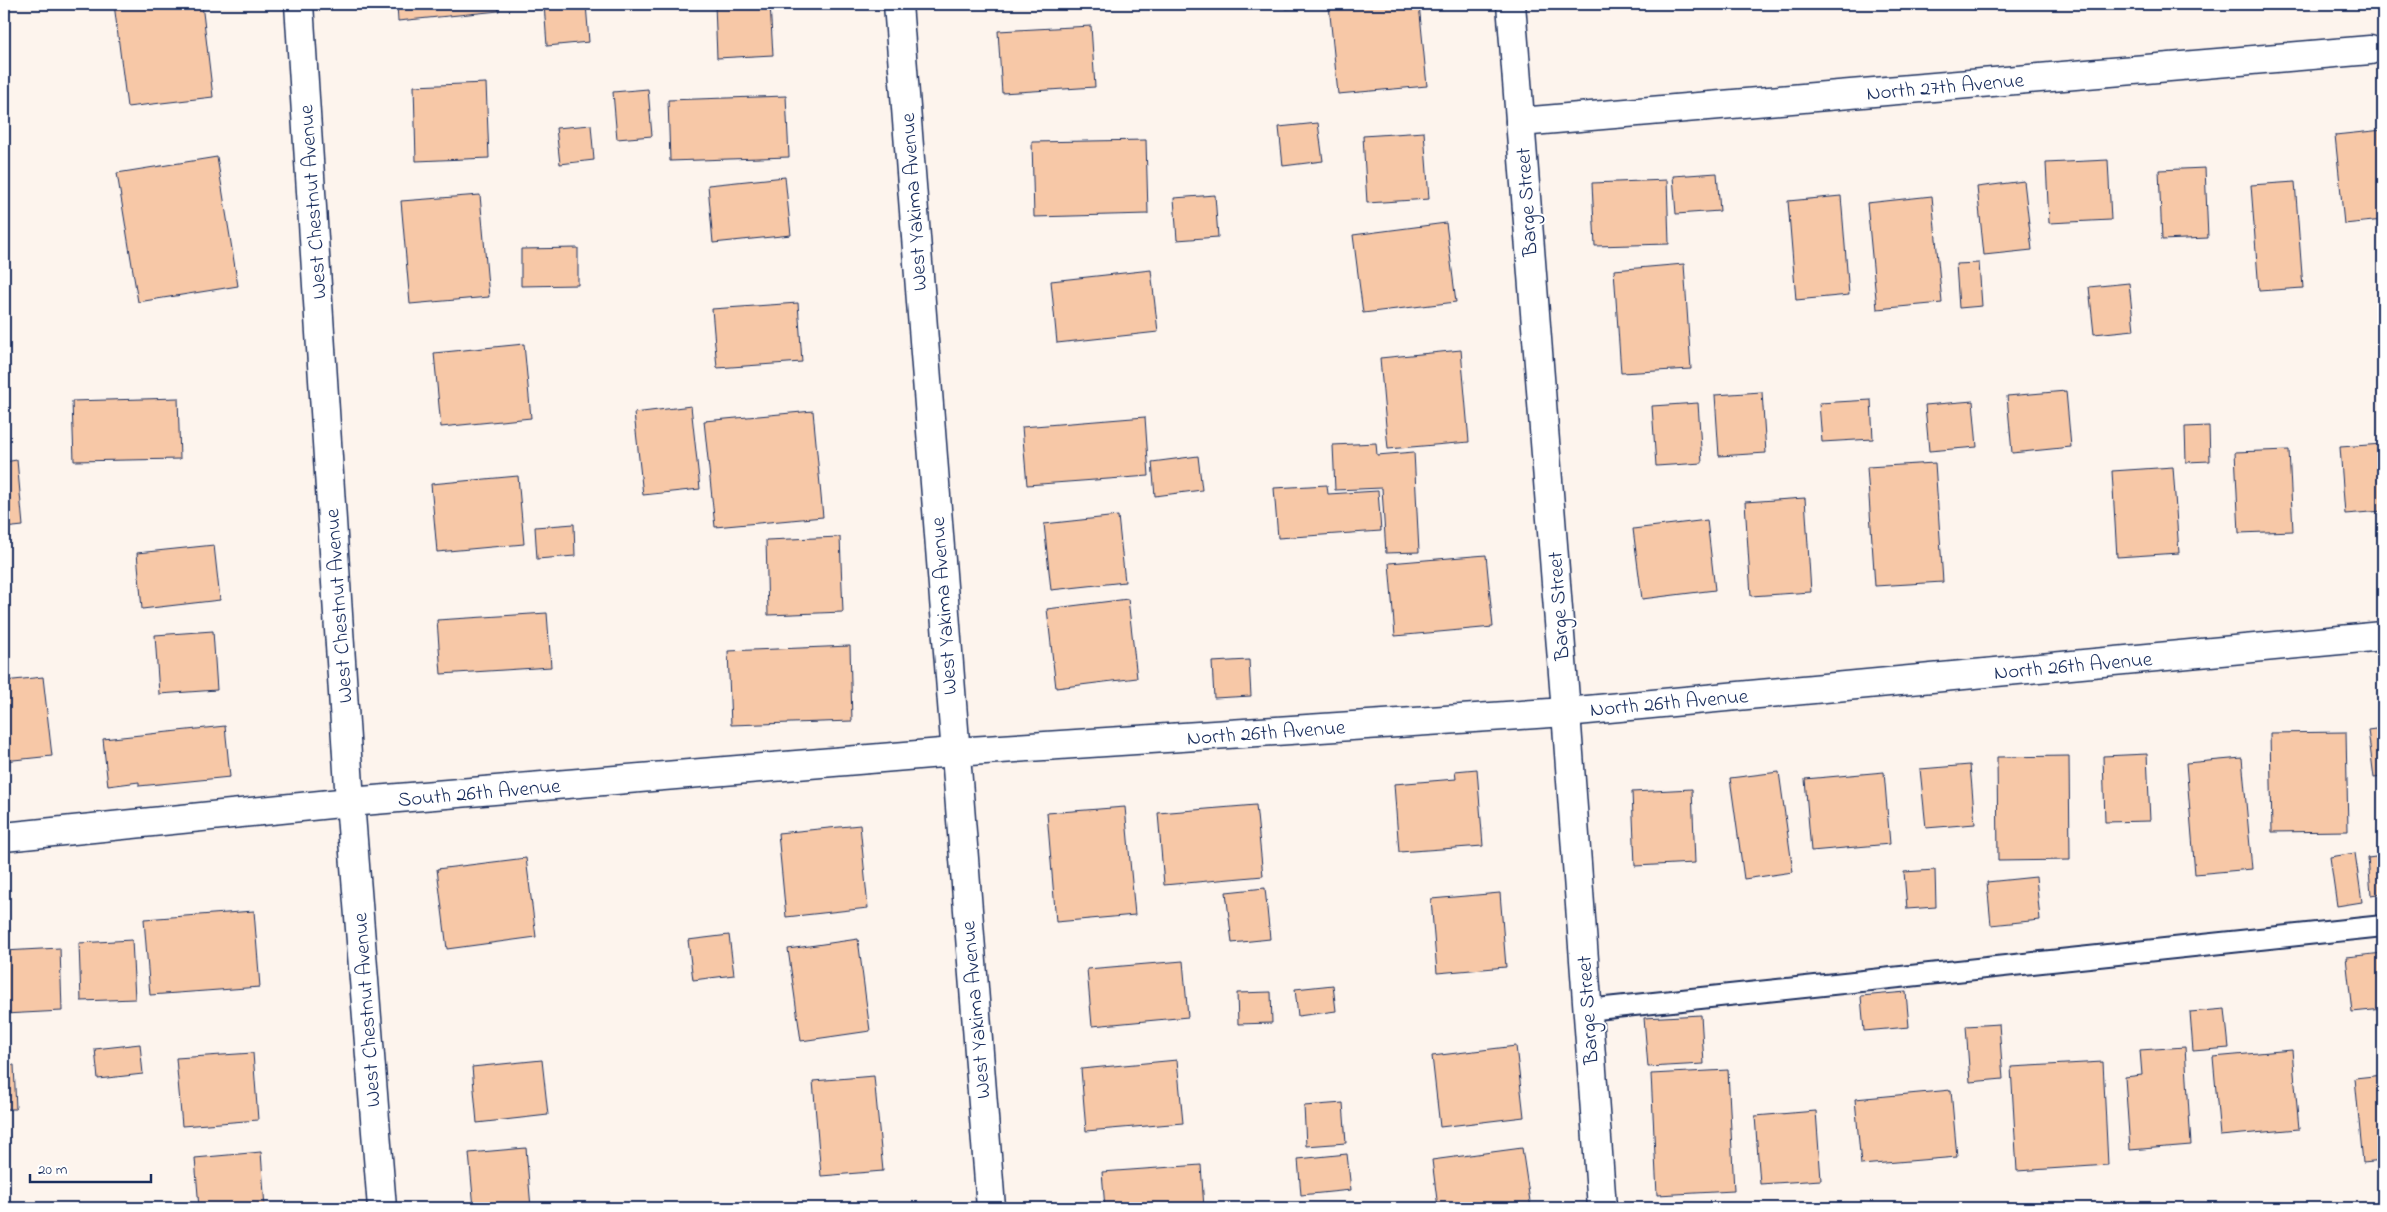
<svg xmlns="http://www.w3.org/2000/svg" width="2387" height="1212" viewBox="0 0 2387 1212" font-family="'Indie Flower',sans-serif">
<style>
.building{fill:#f7c8a7;stroke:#1b2f5e}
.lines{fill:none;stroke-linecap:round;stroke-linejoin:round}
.lane-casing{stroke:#1b2f5e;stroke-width:24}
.street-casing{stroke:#1b2f5e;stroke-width:31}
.secondary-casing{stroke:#1b2f5e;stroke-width:31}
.lane{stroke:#fff;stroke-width:20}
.street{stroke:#fff;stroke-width:28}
.secondary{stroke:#fff;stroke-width:28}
.labels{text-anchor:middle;stroke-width:4;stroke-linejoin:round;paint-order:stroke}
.street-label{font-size:21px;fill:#1b2f5e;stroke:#fff}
</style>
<rect width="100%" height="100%" fill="#fdf4ed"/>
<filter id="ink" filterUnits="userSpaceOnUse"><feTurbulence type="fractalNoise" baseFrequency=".02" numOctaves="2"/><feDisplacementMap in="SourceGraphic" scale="10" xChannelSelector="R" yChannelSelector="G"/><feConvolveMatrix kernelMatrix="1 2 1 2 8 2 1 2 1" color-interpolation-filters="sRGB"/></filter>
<g filter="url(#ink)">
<g class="building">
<polygon points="114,4 202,4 213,97 127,107"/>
<polygon points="397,4 498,4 499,11 398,21"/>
<polygon points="544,4 586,4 589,42 547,46"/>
<polygon points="715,4 770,4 773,55 717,58"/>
<polygon points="1285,4 1318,4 1319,7 1285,9"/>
<polygon points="1339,4 1419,4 1427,86 1338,94 1329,5"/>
<polygon points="1091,26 1095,87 1002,93 998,31"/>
<polygon points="486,83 489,158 416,161 414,86"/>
<polygon points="648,89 652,136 617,139 613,92"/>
<polygon points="786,96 789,157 670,161 668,100"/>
<polygon points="1318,123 1323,161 1283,166 1279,127"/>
<polygon points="591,125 594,160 560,164 556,128"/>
<polygon points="2383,130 2383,220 2344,224 2335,135"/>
<polygon points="1424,132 1429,199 1367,203 1363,136"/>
<polygon points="1146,140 1148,214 1034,217 1032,142"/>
<polygon points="217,157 238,286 138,302 117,173"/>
<polygon points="2108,160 2111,220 2049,223 2046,163"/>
<polygon points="2205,168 2208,238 2162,240 2159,170"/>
<polygon points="1717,173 1720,211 1676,214 1673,176"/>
<polygon points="785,177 791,235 713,243 708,185"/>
<polygon points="1667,180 1669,244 1595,246 1592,183"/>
<polygon points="2024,181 2032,250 1984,255 1977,187"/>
<polygon points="2295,182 2303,288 2259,291 2251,185"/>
<polygon points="480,195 489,297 410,304 401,201"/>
<polygon points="1215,195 1218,237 1177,240 1174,198"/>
<polygon points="1841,196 1849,295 1796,300 1788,201"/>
<polygon points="1932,196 1942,303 1877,309 1867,203"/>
<polygon points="1446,223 1456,302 1363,313 1353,235"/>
<polygon points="578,248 578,285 521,286 521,249"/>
<polygon points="1979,263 1982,306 1959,308 1956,264"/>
<polygon points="1684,264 1691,369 1621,373 1614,270"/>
<polygon points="1151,270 1158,332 1057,343 1051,281"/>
<polygon points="2129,283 2134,330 2094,334 2089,287"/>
<polygon points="798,303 802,362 717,368 712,309"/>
<polygon points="524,344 531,418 441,427 434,353"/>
<polygon points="1461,350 1469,442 1388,449 1380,358"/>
<polygon points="2066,391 2071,447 2012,453 2007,396"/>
<polygon points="1762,392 1766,453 1719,456 1715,395"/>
<polygon points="178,398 180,459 74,461 72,401"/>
<polygon points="1871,400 1873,439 1822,442 1819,403"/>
<polygon points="1973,401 1977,447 1929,451 1925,405"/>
<polygon points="1698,403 1702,463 1656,466 1652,406"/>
<polygon points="691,406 700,489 643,495 634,413"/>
<polygon points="813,411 823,517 715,527 704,421"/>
<polygon points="1145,417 1149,476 1027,485 1022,427"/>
<polygon points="2209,426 2210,461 2186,462 2185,427"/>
<polygon points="1376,443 1377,455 1414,452 1419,552 1386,553 1382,488 1335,490 1333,445"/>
<polygon points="2383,444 2383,511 2345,514 2340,447"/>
<polygon points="2289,450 2293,531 2239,533 2235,452"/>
<polygon points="1198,456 1202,490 1155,496 1152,462"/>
<polygon points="17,460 23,526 4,528 4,462"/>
<polygon points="1935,463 1943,582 1875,586 1867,467"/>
<polygon points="2173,467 2179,553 2117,557 2112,471"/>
<polygon points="518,476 524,544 437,552 431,484"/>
<polygon points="1327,485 1328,494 1378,491 1381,531 1278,538 1274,488"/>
<polygon points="1805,498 1811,592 1751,596 1745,502"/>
<polygon points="1118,516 1125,582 1051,590 1044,524"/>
<polygon points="1707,520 1715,590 1642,599 1633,529"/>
<polygon points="574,524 575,556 537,559 535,527"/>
<polygon points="840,537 843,612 768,615 766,540"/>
<polygon points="214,545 220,600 142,609 137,553"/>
<polygon points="1486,555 1493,627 1395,636 1389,563"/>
<polygon points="1128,599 1137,678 1056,688 1047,609"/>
<polygon points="547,613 551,667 441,674 437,620"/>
<polygon points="213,631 217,690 159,694 155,635"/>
<polygon points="850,646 852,721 731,725 728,651"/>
<polygon points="1249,660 1251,696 1214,698 1212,662"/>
<polygon points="43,677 52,756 4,761 4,681"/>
<polygon points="225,726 230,777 139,786 139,782 108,786 103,739"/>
<polygon points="2383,728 2383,777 2374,778 2368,730"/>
<polygon points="2346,732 2348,831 2272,832 2270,733"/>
<polygon points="2147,754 2150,821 2105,822 2103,756"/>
<polygon points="2069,756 2070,860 1998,861 1997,757"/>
<polygon points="2242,758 2252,869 2195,874 2186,763"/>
<polygon points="1970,765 1975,824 1926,828 1920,769"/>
<polygon points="1477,769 1483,846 1399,852 1394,784 1456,779 1455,771"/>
<polygon points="1779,772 1793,872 1744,879 1730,778"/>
<polygon points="1884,772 1890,844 1811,851 1805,779"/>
<polygon points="1692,789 1695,863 1635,866 1632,792"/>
<polygon points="1256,805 1263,876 1164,885 1158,813"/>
<polygon points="1125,807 1135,915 1056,922 1047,813"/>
<polygon points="860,825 868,908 786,917 778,833"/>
<polygon points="2355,853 2362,902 2337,906 2330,857"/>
<polygon points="2383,856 2383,893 2371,895 2368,858"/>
<polygon points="526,858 536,937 447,949 437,869"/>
<polygon points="1935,870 1936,907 1907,909 1904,872"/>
<polygon points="2036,877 2040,920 1991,925 1987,882"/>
<polygon points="1265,888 1270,939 1232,943 1226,892"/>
<polygon points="1500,893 1506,967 1437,973 1431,899"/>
<polygon points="254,911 260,987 150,995 144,919"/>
<polygon points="729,935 734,975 693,980 688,940"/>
<polygon points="858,939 870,1031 801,1041 788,949"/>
<polygon points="132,940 135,999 81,1001 79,943"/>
<polygon points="60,948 62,1011 4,1014 4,951"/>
<polygon points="2383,953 2383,1009 2352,1012 2346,957"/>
<polygon points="1183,961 1188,1017 1092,1026 1087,969"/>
<polygon points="1333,985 1336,1011 1298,1016 1295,989"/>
<polygon points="1271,992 1272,1023 1238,1024 1237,993"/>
<polygon points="1906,992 1909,1027 1864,1031 1861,996"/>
<polygon points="2225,1009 2229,1048 2193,1051 2190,1012"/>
<polygon points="1701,1015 1704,1064 1648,1067 1644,1018"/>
<polygon points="1999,1024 2003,1079 1970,1082 1966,1026"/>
<polygon points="140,1044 143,1074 98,1079 95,1049"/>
<polygon points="1516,1046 1524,1117 1440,1127 1432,1056"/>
<polygon points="2185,1047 2191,1145 2130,1150 2125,1077 2142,1075 2140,1050"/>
<polygon points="2292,1050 2299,1129 2220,1136 2213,1057"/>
<polygon points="253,1053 258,1120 182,1126 176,1058"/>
<polygon points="542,1060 548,1115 477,1123 472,1067"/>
<polygon points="1177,1060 1183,1123 1086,1131 1081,1069"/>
<polygon points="2103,1062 2108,1165 2017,1171 2011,1067"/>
<polygon points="14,1065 16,1109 4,1109 4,1066"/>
<polygon points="1728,1070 1734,1191 1657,1195 1651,1074"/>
<polygon points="2383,1075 2383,1161 2363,1163 2355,1078"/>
<polygon points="874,1076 883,1171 821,1176 813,1081"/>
<polygon points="1951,1090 1957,1157 1861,1165 1855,1099"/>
<polygon points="1343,1103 1346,1143 1306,1146 1304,1106"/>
<polygon points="1816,1111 1821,1180 1760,1184 1755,1116"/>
<polygon points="526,1148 531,1208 474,1208 469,1153"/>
<polygon points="1522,1148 1531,1208 1438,1208 1432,1160"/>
<polygon points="261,1152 265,1208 199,1208 195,1158"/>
<polygon points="1347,1154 1351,1190 1301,1195 1298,1159"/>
<polygon points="1201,1165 1204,1208 1105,1208 1102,1172"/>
</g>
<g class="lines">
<defs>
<polyline id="lane" points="1587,1010 2383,926"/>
<g id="street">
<polyline points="898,4 991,1208"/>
<polyline points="1511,4 1566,712 1602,1208"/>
<polyline points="1520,122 2370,50"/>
<polyline points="4,837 350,802 954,752 1566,712 2383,636"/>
</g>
<polyline id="secondary" points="299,4 350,802 382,1208"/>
</defs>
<use href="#lane" class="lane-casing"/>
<use href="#street" class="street-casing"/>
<use href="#secondary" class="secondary-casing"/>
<use href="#lane" class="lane"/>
<use href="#street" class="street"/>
<use href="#secondary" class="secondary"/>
</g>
</g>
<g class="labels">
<g class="street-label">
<text transform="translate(1945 86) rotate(-5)" y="7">North 27th Avenue</text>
<text transform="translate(312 202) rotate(-94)" y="7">West Chestnut Avenue</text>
<text transform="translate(913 202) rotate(-94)" y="7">West Yakima Avenue</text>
<text transform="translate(1526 202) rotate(-94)" y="7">Barge Street</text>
<text transform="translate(338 606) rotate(-94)" y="7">West Chestnut Avenue</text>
<text transform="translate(943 606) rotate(-94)" y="7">West Yakima Avenue</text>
<text transform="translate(1558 606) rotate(-94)" y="7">Barge Street</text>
<text transform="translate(2073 665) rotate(-5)" y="7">North 26th Avenue</text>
<text transform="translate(1669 702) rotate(-5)" y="7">North 26th Avenue</text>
<text transform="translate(1266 732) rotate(-4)" y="7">North 26th Avenue</text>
<text transform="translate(479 792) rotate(-5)" y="7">South 26th Avenue</text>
<text transform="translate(366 1010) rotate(-94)" y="7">West Chestnut Avenue</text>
<text transform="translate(975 1010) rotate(-95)" y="7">West Yakima Avenue</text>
<text transform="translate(1587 1010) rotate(-94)" y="7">Barge Street</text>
</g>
</g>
<rect width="2387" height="1212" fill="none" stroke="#fff" stroke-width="20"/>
<rect x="10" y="10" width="2367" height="1192" fill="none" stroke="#1b2f5e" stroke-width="2" filter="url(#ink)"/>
<path d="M30 1174v8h121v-8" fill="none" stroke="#1b2f5e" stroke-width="2.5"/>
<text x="38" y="1174" font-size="15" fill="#1b2f5e" stroke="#ffffff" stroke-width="4" paint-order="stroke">20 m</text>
</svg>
